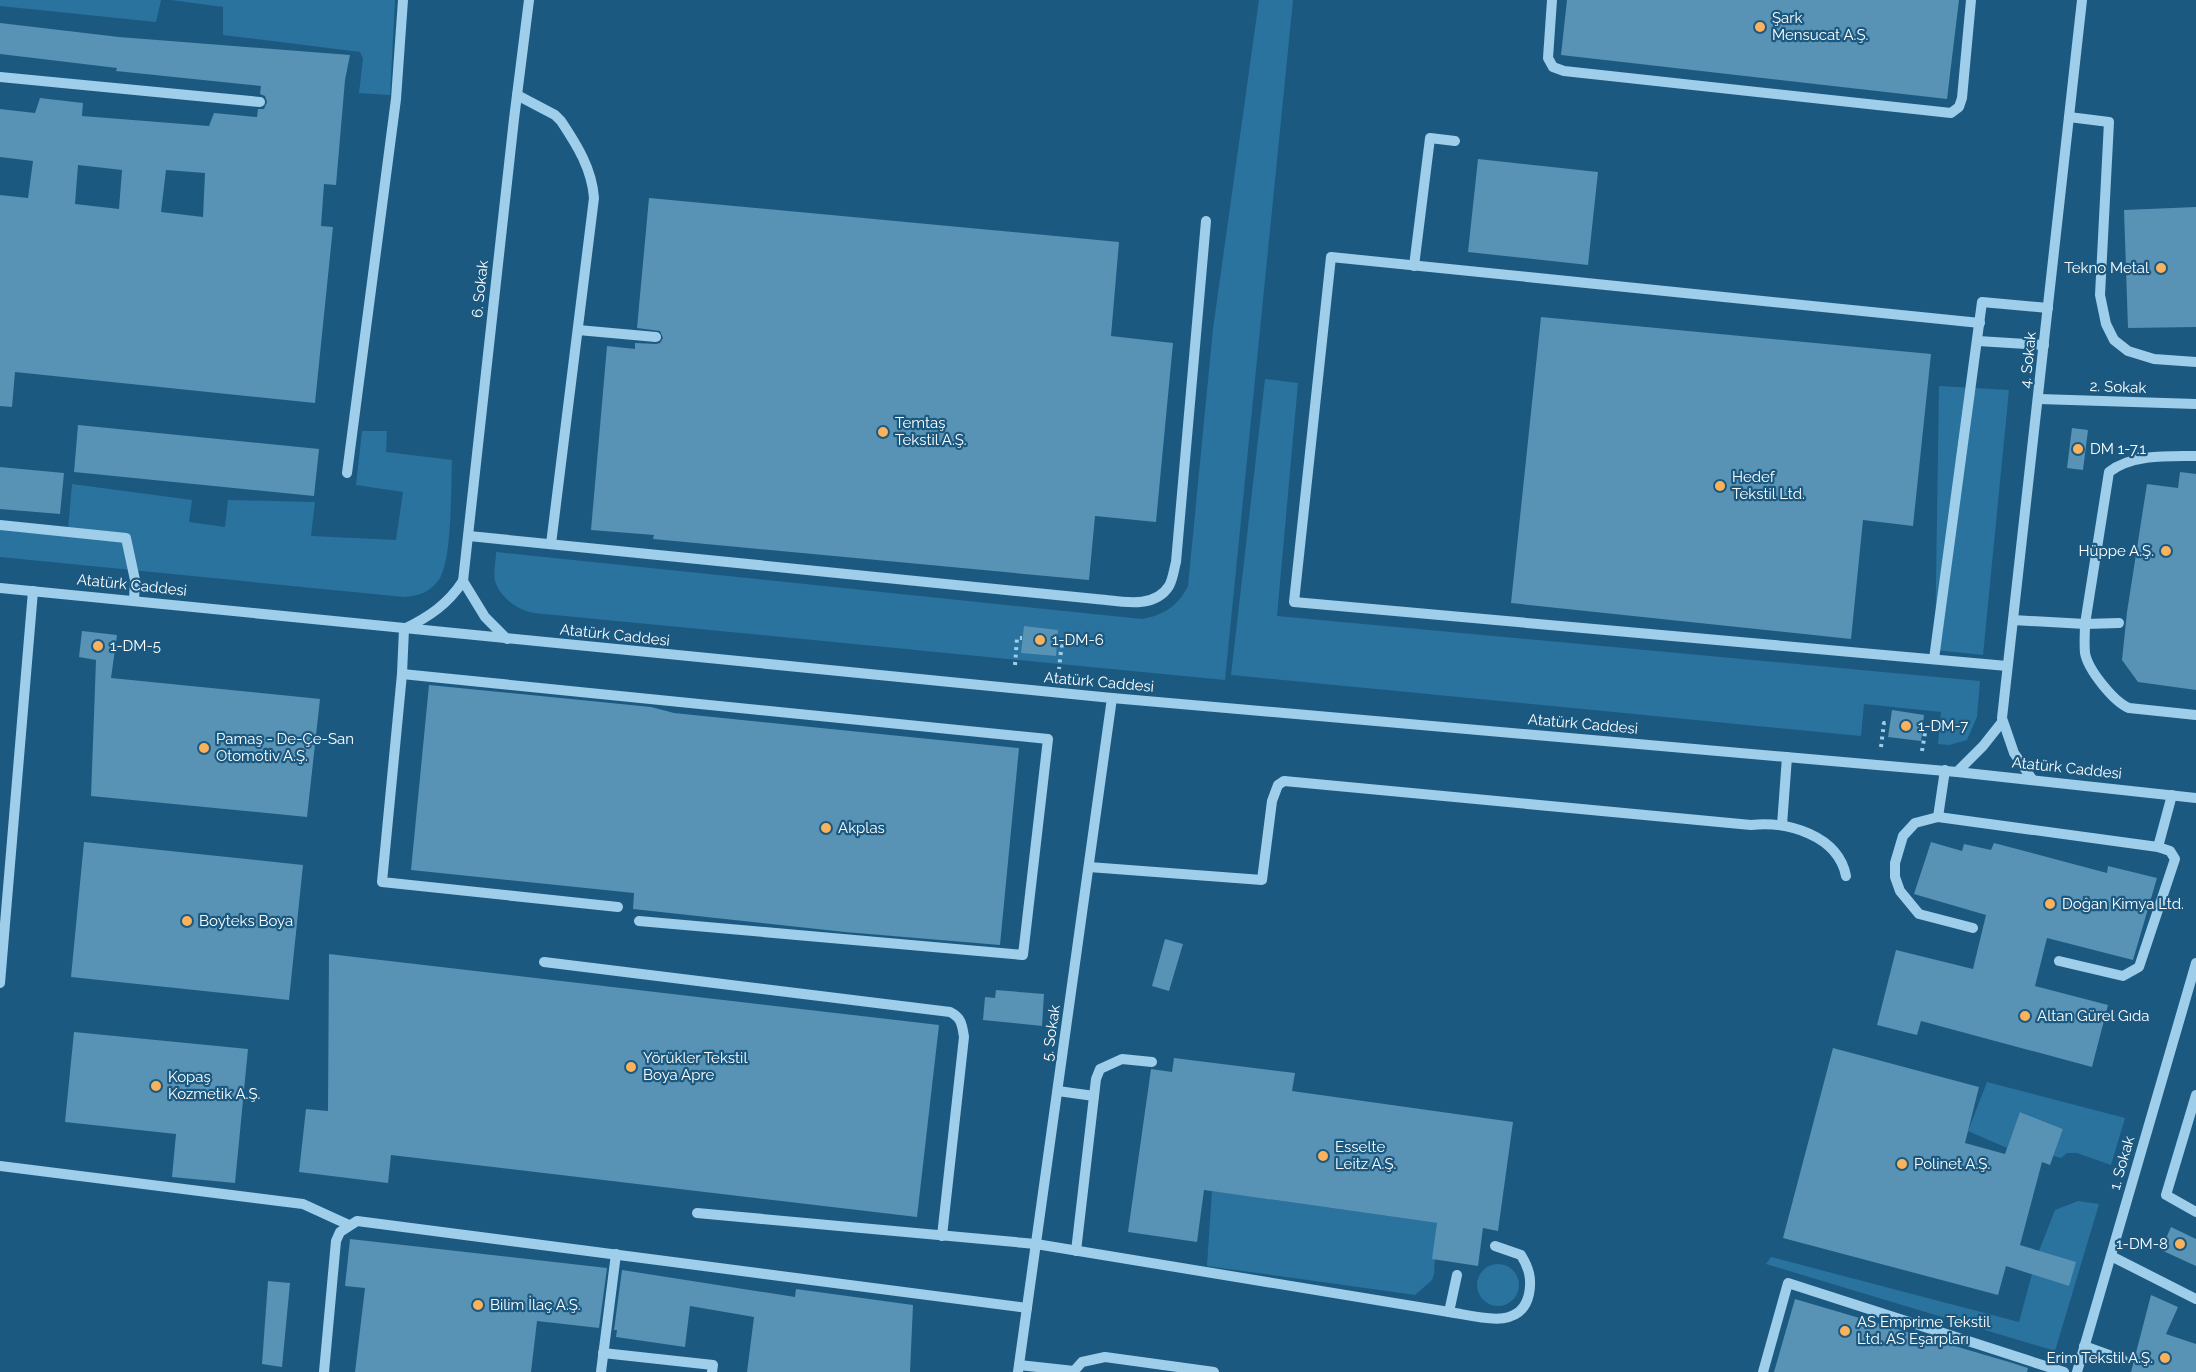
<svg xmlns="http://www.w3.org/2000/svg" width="2196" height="1372" viewBox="0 0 2196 1372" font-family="Raleway,sans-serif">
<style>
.green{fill:#2a739e}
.building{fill:#5892b5;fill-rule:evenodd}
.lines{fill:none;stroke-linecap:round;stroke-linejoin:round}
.path{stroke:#9fceea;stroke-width:4;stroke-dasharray:3 4.5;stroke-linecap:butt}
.minor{stroke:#9fceea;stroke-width:10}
.poi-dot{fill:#fcb25b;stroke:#1b5981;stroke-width:2}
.labels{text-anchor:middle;stroke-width:4.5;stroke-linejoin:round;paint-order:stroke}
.poi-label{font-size:15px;fill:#fff;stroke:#1b5981;text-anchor:start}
.street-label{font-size:15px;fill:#fff;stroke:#1b5981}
</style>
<rect width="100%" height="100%" fill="#1b5981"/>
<g class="green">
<polygon points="0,0 161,0 156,22 0,6"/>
<polygon points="171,0 395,0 390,95 359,93 363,59 360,52 223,35 223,7"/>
<path d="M1259,0H1293L1225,680L534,613C517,610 500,597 495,581C493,572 496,561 496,552L1142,619C1164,615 1178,606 1188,586L1213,329Z"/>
<polygon points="1265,379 1298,383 1277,616 1980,681 1977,717 1967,740 1949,745 1938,744 1941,712 1864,704 1861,736 1231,675"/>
<polygon points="1939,386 2009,390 1983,655 1935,650"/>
<path d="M362,431H387L386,452L452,460C451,487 452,557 440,578C431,592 419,596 404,597L0,557V524L68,530L72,484L192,500L189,522L225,527L228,500L315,502L311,536L396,540L403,492L356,485Z"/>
<polygon points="1987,1082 2125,1118 2111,1165 2077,1153 2067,1153 2061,1158 2053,1156 2063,1129 2021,1112 2007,1148 1968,1131"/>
<polygon points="1212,1191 1437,1223 1434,1274 1432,1280 1415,1295 1207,1266"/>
<polygon points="2078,1201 2099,1204 2055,1351 1766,1264 1771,1257 2019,1322 2032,1274 2068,1285 2039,1251 2055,1210"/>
<circle cx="1498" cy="1285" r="21"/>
</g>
<g class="building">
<polygon points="1567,0 1959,0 1947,99 1561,55"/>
<path d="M0,23L119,37L350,55L345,80L336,185L324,184L321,226L333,227L315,403L15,372L12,407L0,406V195L28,198L33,161L0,157V109L35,113L40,98L83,103L82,116L209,126L214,113L257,117L258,109H264L267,102L265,96L260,94L261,86L116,71L117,68L0,54ZM78,165L122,170L119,209L75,204ZM166,170L205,173L203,217L161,212Z"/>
<polygon points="1478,159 1598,172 1588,265 1468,252"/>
<polygon points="649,198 1119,242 1111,336 1173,343 1156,522 1095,516 1089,580 653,539 654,535 591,530 607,346 635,349 635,343 656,344 660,343 663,338 660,331 637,328"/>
<polygon points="2196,207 2196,327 2128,328 2124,210"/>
<polygon points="1541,317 1931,354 1913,526 1863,520 1851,639 1511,603"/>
<polygon points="78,425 319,449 314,496 74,472"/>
<polygon points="2072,428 2088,430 2083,470 2067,468"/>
<polygon points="0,467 64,473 60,514 0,509"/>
<polygon points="2180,472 2196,474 2196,690 2138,682 2122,660 2127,612 2147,484 2178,488"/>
<polygon points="1024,626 1058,630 1056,656 1021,653"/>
<polygon points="82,631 117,635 111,678 320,699 307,817 91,796 96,660 79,657"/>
<polygon points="429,685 651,707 674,713 1019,748 1000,945 845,932 633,909 634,893 411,870"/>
<polygon points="1892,710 1924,715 1921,741 1888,737"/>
<polygon points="84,842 303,865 289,1000 71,977"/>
<polygon points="1931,842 1962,851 1964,844 1991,850 1994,843 2107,873 2108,866 2157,878 2133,960 2047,938 2035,986 2108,1005 2092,1067 1921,1021 1917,1035 1877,1025 1896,950 1973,969 1986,915 1914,894"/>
<polygon points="1165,939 1183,944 1169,991 1152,986"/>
<polygon points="329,954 939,1025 917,1217 391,1155 388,1183 299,1172 306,1109 328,1111"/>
<polygon points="996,990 1044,994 1042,1026 983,1020 985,997 995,998"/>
<polygon points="74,1032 248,1049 235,1183 172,1177 176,1134 65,1122"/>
<polygon points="1833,1048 1979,1087 1965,1143 2005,1154 2020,1112 2063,1129 2050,1165 2042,1162 2020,1245 2076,1262 2069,1286 2006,1266 1998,1295 1783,1238"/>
<polygon points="1174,1058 1295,1073 1292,1091 1513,1122 1498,1231 1483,1228 1478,1266 1432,1259 1437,1223 1204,1190 1197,1242 1128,1232 1151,1069 1172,1072"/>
<polygon points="2171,1227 2196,1239 2196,1266 2161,1250"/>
<polygon points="350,1239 607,1268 599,1328 537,1321 531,1372 355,1372 365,1288 345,1286"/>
<polygon points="622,1270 795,1297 796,1289 913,1305 910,1372 747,1372 754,1317 690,1306 685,1347 616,1337 617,1330 614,1330"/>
<polygon points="268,1281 290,1283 282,1367 262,1364"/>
<polygon points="2151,1295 2178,1307 2166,1334 2196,1344 2196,1372 2131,1372"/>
<polygon points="1795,1299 2009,1362 2028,1368 2027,1372 1774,1372"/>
</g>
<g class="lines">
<g class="path">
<polyline points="1057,642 1062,642 1059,669"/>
<polyline points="1015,665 1017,638 1022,638"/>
<polyline points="1881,747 1884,723 1889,724"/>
<polyline points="1922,751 1926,727 1923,727"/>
</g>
<g class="minor">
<polyline points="1552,0 1548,58 1553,67 1564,71 1951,113 1959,107 1962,98 1971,0"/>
<polyline points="0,77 260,102"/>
<path d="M517,95L555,115L561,121C577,145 592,169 594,198L551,544"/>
<polyline points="2069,117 2109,122 2100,295 2106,324 2114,340 2128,351 2154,359 2196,362"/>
<polyline points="1414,266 1430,138 1455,141"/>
<polyline points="1980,323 1331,257 1294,602 2007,666"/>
<polyline points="578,330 656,337"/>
<polyline points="1978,341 2044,345"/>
<polyline points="2039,399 2196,404"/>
<polyline points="347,473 396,99 403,0"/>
<polyline points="0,525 126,538 135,580 134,600"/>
<path d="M469,536L1096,599C1120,601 1154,610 1169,586C1173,579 1174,569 1176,562L1206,221"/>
<polyline points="463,581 514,119 529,0"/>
<polyline points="0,588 1112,698 1957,772 2196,798"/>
<path d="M2013,620L2085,624C2085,633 2084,643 2085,653C2088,670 2114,702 2129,708L2196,715"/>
<path d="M2119,623L2085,624L2109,472C2132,454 2168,456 2196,456"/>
<path d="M507,639L485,617L463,581C448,604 429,617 404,629L402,674L382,882L618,907"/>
<polyline points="1934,659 1982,302 2048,308"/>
<polyline points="402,674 1048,739 1023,955 639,921"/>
<polyline points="1957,772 1983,746 2002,722"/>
<polyline points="2032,779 2014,753 2002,718 2082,0"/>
<polyline points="1938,817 1945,770"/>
<polyline points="1782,825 1787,757"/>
<polyline points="2158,847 2172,795"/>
<path d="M1089,867L1262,880L1272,801L1278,785L1284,781L1751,825C1787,821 1838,835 1846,876"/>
<polyline points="1973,928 1919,914 1900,891 1895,877 1895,863 1903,836 1915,823 1938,817 2158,847 2170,851 2175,859 2139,967 2123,976 2059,961"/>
<path d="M544,962L950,1012C962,1018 962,1025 964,1037L942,1236"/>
<polyline points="0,983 33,591"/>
<polyline points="1058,1091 1094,1096"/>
<polyline points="2196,1095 2166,1195 2196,1212"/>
<polyline points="0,1166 303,1204 349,1225"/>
<path d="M697,1213L1036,1244L1449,1312C1476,1316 1521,1332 1529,1294C1532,1279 1529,1268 1521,1255L1495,1246"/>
<polyline points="1076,1251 1096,1079 1100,1069 1122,1059 1152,1062"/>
<polyline points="2111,1256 2196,1299"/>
<polyline points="1449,1312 1457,1275"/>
<polyline points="2084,1346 2123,1360"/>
<polyline points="603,1353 713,1365 712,1372"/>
<polyline points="1019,1365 1074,1371 1082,1362 1105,1357 1214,1372"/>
<polyline points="324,1372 336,1241 340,1232 357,1221 1027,1308"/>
<polyline points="601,1372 616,1254"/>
<polyline points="1018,1372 1112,698"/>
<polyline points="1763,1372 1788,1283 2064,1372"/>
<polyline points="2077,1372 2196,963"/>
</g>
</g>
<g class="poi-dot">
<circle cx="1760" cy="27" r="6"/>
<circle cx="2161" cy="268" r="6"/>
<circle cx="883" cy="432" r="6"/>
<circle cx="2078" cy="449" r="6"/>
<circle cx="1720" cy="486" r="6"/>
<circle cx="2166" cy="551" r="6"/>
<circle cx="1040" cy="640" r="6"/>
<circle cx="98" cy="646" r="6"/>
<circle cx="1906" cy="726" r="6"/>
<circle cx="204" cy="748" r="6"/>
<circle cx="826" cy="828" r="6"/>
<circle cx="2050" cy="904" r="6"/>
<circle cx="187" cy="921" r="6"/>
<circle cx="2025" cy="1016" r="6"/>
<circle cx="631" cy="1067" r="6"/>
<circle cx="156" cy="1086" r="6"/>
<circle cx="1323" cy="1156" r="6"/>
<circle cx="1902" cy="1164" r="6"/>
<circle cx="2180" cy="1244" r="6"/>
<circle cx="478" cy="1305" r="6"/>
<circle cx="1845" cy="1331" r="6"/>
<circle cx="2165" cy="1358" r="6"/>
</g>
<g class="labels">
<g class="poi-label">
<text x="1772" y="23">Şark<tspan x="1772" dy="17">Mensucat A.Ş.</tspan></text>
<text x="2149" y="273" text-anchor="end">Tekno Metal</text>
<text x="895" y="428">Temtaş<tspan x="895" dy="17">Tekstil A.Ş.</tspan></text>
<text x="2090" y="454">DM 1-7.1</text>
<text x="1732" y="482">Hedef<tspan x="1732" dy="17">Tekstil Ltd.</tspan></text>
<text x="2154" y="556" text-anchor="end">Hüppe A.Ş.</text>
<text x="1052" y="645">1-DM-6</text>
<text x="110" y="651">1-DM-5</text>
<text x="1918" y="731">1-DM-7</text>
<text x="216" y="744">Pamaş - De-Çe-San<tspan x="216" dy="17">Otomotiv A.Ş.</tspan></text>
<text x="838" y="833">Akplas</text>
<text x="2062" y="909">Doğan Kimya Ltd.</text>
<text x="199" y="926">Boyteks Boya</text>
<text x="2037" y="1021">Altan Gürel Gıda</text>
<text x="643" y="1063">Yörükler Tekstil<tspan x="643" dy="17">Boya Apre</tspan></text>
<text x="168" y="1082">Kopaş<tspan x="168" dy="17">Kozmetik A.Ş.</tspan></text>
<text x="1335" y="1152">Esselte<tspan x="1335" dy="17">Leitz A.Ş.</tspan></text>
<text x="1914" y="1169">Polinet A.Ş.</text>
<text x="2168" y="1249" text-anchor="end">1-DM-8</text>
<text x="490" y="1310">Bilim İlaç A.Ş.</text>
<text x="1857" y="1327">AS Emprime Tekstil<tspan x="1857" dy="17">Ltd. AS Eşarpları</tspan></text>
<text x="2153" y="1363" text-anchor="end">Erim Tekstil A.Ş.</text>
</g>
<g class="street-label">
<text transform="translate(480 289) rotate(-84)" y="5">6. Sokak</text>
<text transform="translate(2028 360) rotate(-84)" y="5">4. Sokak</text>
<text transform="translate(2118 387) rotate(2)" y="5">2. Sokak</text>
<text transform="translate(132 585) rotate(6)" y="5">Atatürk Caddesi</text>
<text transform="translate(615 635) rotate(6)" y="5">Atatürk Caddesi</text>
<text transform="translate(1099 682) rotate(5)" y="5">Atatürk Caddesi</text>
<text transform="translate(1583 724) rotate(5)" y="5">Atatürk Caddesi</text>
<text transform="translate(2067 768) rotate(6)" y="5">Atatürk Caddesi</text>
<text transform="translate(1051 1033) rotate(-82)" y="5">5. Sokak</text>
<text transform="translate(2122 1163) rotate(-74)" y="5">1. Sokak</text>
</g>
</g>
</svg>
